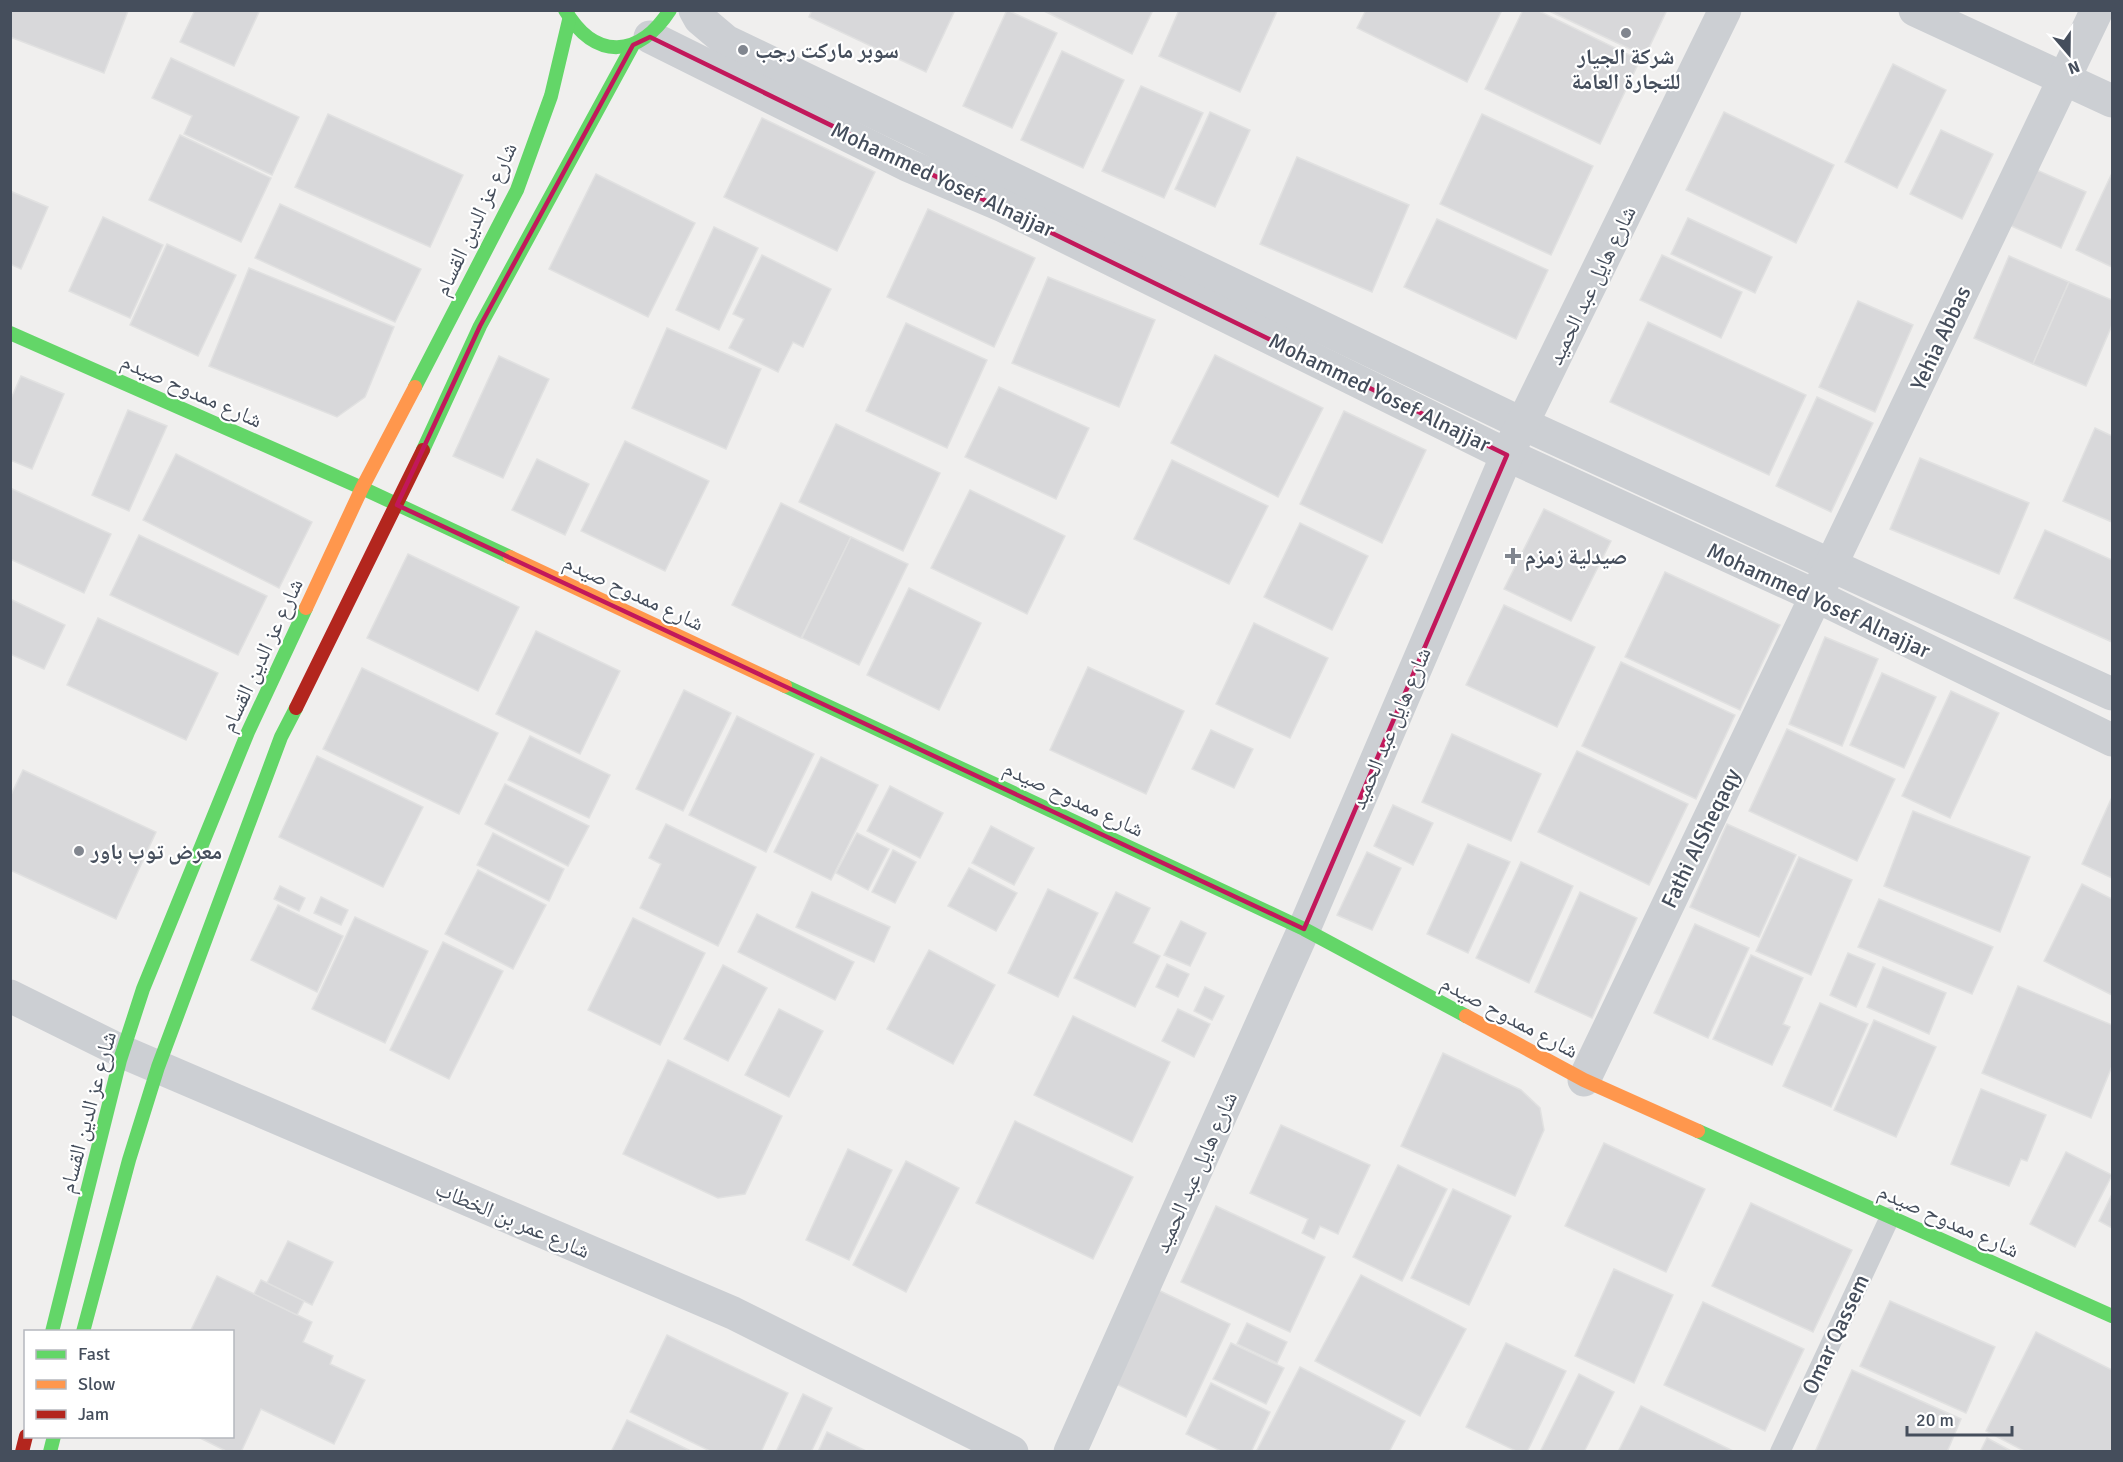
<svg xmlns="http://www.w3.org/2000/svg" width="2123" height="1462" viewBox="0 0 2123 1462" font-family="Signika,'Noto Naskh Arabic',sans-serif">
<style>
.building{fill:#d8d8da;stroke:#e1e1e1;stroke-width:1.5}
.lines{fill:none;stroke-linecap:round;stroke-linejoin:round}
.lane{stroke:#cccfd3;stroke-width:20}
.street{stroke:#cccfd3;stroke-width:33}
.fast{stroke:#63d668;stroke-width:14}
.slow{stroke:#ff974d;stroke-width:14}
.jam{stroke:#b3261e;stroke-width:14}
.marked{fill:none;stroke:#c2185b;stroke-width:4.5;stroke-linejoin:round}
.poi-dot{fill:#81868f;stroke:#fff;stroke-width:2}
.labels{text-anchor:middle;stroke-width:4.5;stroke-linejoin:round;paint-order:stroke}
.poi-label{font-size:22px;font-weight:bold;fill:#454e5c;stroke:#fff;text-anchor:start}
.street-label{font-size:22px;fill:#454e5c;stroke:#fff}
</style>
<rect width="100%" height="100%" fill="#f0efee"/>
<g class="building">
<polygon points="10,10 127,10 128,11 104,73 10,37"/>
<polygon points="195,10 255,10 259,12 234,66 180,42"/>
<polygon points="812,10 955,10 926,72 809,17"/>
<polygon points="1007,10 1057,33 1012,128 963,106"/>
<polygon points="1042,10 1153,10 1132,54"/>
<polygon points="1179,10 1277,11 1240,92 1159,56"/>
<polygon points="1366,10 1502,10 1467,82 1357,28"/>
<polygon points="1523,10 1537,10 1640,60 1600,144 1485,89"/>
<polygon points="1547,10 1667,10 1645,56"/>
<polygon points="1062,51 1124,80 1083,168 1021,140"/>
<polygon points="171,58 299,117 272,175 184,134 192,116 152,98"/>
<polygon points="1893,64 1946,90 1897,188 1845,162"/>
<polygon points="1141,86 1203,113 1164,198 1102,171"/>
<polygon points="1210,112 1250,130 1215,207 1175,189"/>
<polygon points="1724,112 1834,165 1796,243 1686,190"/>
<polygon points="328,114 463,175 430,247 295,187"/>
<polygon points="1482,114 1593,166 1551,255 1440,204"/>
<polygon points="762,118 875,172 837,251 724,197"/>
<polygon points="1941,130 1993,154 1962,219 1910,194"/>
<polygon points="180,135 271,178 241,242 149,200"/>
<polygon points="1297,157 1409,205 1372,292 1260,244"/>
<polygon points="2032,168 2086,192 2061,248 2007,224"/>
<polygon points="2112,173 2112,267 2076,250"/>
<polygon points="596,174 695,223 648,317 549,269"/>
<polygon points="10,191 48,207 21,269 10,264"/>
<polygon points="280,204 421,269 395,322 255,258"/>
<polygon points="928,209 1035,258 994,347 887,297"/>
<polygon points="103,217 163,245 130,318 69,291"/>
<polygon points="1688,218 1772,257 1755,293 1671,254"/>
<polygon points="1437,219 1548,270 1516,339 1404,287"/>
<polygon points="714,227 758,248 719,330 676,310"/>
<polygon points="167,244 236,275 198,356 130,325"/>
<polygon points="762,255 831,289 803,347 793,342 778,372 729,348 744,319 733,314"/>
<polygon points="1662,255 1742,292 1721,338 1640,300"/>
<polygon points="2009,256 2069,282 2033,364 1974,338"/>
<polygon points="249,268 394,327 365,397 337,417 209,366"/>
<polygon points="1048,277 1155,320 1119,407 1012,363"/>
<polygon points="2069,282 2112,300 2112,325 2086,386 2033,364"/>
<polygon points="1858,301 1913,325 1875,412 1819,387"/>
<polygon points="1648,322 1806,395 1769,475 1610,402"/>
<polygon points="906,323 987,360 947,448 866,411"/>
<polygon points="667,328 761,369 726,449 632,408"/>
<polygon points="1215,355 1323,408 1278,497 1171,443"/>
<polygon points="499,356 549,379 503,478 453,456"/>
<polygon points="21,376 64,394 32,469 10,460 10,401"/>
<polygon points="999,387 1089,428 1056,499 965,457"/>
<polygon points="1817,397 1873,423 1831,512 1776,486"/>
<polygon points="128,410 167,426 129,511 92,495"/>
<polygon points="1344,411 1426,450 1382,543 1300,504"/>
<polygon points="836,424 940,473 903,551 799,502"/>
<polygon points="2095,428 2112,436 2112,522 2063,501"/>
<polygon points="625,441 709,481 665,571 581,531"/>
<polygon points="176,454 312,522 279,588 143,520"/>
<polygon points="1920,458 2029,503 1999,574 1890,529"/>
<polygon points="537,459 589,484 565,535 512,510"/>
<polygon points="1172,460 1268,506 1229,584 1134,539"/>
<polygon points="10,488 111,534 84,593 10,559"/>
<polygon points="970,490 1065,536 1027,614 931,568"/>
<polygon points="781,503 851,537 801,638 732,605"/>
<polygon points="1544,509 1611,541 1571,621 1504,589"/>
<polygon points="1300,523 1368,556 1332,630 1264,597"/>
<polygon points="2045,530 2112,560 2112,642 2014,598"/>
<polygon points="139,535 267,596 238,655 110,595"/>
<polygon points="851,537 908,564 859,665 802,638"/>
<polygon points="408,554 519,607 478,691 367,638"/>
<polygon points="1665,572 1780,625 1740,710 1625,657"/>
<polygon points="909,588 981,623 939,710 867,675"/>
<polygon points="10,599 65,625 44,669 10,654"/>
<polygon points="1504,605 1595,647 1557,727 1466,685"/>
<polygon points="98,618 218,673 186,740 67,685"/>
<polygon points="1254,623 1328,658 1290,738 1216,704"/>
<polygon points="536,631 620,671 580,754 496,714"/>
<polygon points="1825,637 1878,659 1842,746 1789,724"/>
<polygon points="1621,662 1735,715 1696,799 1582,746"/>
<polygon points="1088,667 1184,711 1146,794 1050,750"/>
<polygon points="362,668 498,733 459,814 323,749"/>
<polygon points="1882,673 1936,697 1904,768 1850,745"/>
<polygon points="684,690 731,713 683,811 636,789"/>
<polygon points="1951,691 1999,713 1950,818 1902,796"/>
<polygon points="737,716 814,754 766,852 689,815"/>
<polygon points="1787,729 1895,779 1857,861 1749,811"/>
<polygon points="1211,730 1253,749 1234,788 1192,769"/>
<polygon points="1452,734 1541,774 1511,841 1422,802"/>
<polygon points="530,736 610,775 589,818 508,780"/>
<polygon points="1577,751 1688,804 1649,885 1538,832"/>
<polygon points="317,756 423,807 383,887 279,837"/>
<polygon points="821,757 878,785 831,880 774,852"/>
<polygon points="23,770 156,832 116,919 10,870 10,797"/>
<polygon points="505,784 589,826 568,866 485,824"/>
<polygon points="890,786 943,813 920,858 867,831"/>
<polygon points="2112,797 2112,878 2082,864"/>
<polygon points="1393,805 1433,823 1413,865 1374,846"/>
<polygon points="1913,811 2030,857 2000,932 1884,886"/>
<polygon points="666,824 756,867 718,946 640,908 661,864 649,858"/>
<polygon points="1727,824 1796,855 1759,937 1690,907"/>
<polygon points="991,826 1034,848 1014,885 972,863"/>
<polygon points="493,833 564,869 549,901 477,865"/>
<polygon points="857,833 889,849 868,890 836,873"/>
<polygon points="1468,844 1510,862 1468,953 1427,934"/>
<polygon points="893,850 916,862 895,903 872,892"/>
<polygon points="1367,852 1401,868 1372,930 1337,915"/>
<polygon points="1799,857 1852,880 1811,975 1756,951"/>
<polygon points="1521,862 1573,886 1529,983 1476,958"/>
<polygon points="969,868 1017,893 996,931 948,906"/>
<polygon points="478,870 546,905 513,969 445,934"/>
<polygon points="2082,884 2112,899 2112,995 2044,961"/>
<polygon points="280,886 305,898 299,911 274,899"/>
<polygon points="1048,889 1098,913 1058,997 1008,973"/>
<polygon points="812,892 890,927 874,962 796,927"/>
<polygon points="1116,892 1150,908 1133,943 1160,956 1135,1007 1074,978"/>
<polygon points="1580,892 1637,918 1592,1018 1535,992"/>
<polygon points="321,897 348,910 341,925 314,913"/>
<polygon points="1879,899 1993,947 1972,994 1858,947"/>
<polygon points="278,905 343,936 317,992 251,960"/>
<polygon points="757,914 854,962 835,1000 738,952"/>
<polygon points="355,917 428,951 385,1043 312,1009"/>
<polygon points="633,918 705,953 660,1045 588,1010"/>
<polygon points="1181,921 1206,933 1190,966 1164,955"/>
<polygon points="1695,924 1749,948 1708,1038 1654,1013"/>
<polygon points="443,942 503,971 449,1079 390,1050"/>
<polygon points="929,950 995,985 953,1064 887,1029"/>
<polygon points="1848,953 1875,964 1856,1007 1830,995"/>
<polygon points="1751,955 1803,978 1783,1024 1790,1027 1772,1065 1713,1039"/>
<polygon points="1167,964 1189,974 1178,997 1156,987"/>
<polygon points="723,965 767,988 728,1061 684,1039"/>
<polygon points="1883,967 1946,993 1929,1034 1867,1007"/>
<polygon points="2018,986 2112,1025 2112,1066 2091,1118 1982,1073"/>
<polygon points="1205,987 1224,996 1212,1020 1194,1011"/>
<polygon points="1820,1003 1868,1024 1831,1107 1783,1086"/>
<polygon points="779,1009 823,1031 789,1097 745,1075"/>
<polygon points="1178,1009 1210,1024 1194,1057 1162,1041"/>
<polygon points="1073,1016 1170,1062 1132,1142 1034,1095"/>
<polygon points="1874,1020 1936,1047 1896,1137 1834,1110"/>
<polygon points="1443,1053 1521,1090 1540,1108 1544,1130 1515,1196 1401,1146"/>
<polygon points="668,1060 782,1116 745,1194 718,1198 623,1154"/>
<polygon points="1981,1089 2046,1115 2027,1161 2021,1159 2009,1186 1951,1164"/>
<polygon points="1015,1121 1133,1177 1093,1259 976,1203"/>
<polygon points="1281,1125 1370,1165 1338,1234 1320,1226 1314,1239 1302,1233 1308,1219 1250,1193"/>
<polygon points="1604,1143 1705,1189 1666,1272 1565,1226"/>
<polygon points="848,1149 892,1170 849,1260 806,1240"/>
<polygon points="2066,1152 2112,1175 2075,1247 2030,1224"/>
<polygon points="906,1161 959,1188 906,1292 853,1265"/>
<polygon points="1398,1165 1447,1189 1402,1281 1353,1257"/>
<polygon points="1453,1189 1511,1216 1469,1305 1411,1278"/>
<polygon points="2112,1194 2112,1228 2099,1221"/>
<polygon points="1751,1203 1852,1250 1813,1332 1712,1286"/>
<polygon points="1216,1206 1325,1257 1290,1332 1181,1282"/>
<polygon points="288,1241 333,1262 312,1305 267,1283"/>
<polygon points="1614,1269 1673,1295 1634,1383 1575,1356"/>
<polygon points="1361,1275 1466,1329 1420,1416 1315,1361"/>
<polygon points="217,1276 312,1322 303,1342 333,1356 330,1364 365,1380 334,1444 261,1409 241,1452 228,1452 196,1436 232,1436 232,1332 190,1332"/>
<polygon points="261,1280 304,1301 297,1315 254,1294"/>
<polygon points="1158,1290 1230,1324 1186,1417 1114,1383"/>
<polygon points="1890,1301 1995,1347 1966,1413 1860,1366"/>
<polygon points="1703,1302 1804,1349 1765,1431 1664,1385"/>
<polygon points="1247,1323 1287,1342 1277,1363 1237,1344"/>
<polygon points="2036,1332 2112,1370 2112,1452 2026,1452 1986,1431"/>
<polygon points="667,1335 788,1393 761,1452 712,1452 630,1412"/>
<polygon points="1231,1343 1284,1368 1266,1404 1213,1379"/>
<polygon points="1506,1343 1566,1371 1527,1452 1518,1452 1466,1427"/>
<polygon points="1300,1367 1405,1421 1389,1452 1256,1452"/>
<polygon points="1852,1370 1961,1419 1947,1452 1815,1452"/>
<polygon points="1579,1374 1614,1392 1584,1452 1540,1452"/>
<polygon points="1211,1383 1270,1412 1251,1452 1223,1452 1186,1434"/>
<polygon points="803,1394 832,1408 811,1452 776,1452"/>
<polygon points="1641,1406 1735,1452 1618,1452"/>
<polygon points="627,1420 693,1452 611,1452"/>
<polygon points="827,1432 868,1452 818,1452"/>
<polygon points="1987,1438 2013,1452 1980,1452"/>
</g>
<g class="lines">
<polyline class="lane" points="1780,1452 1890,1217"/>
<g class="street">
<polyline points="695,10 700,19 726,41 1523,424 2112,694"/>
<polyline points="1915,10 2112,101"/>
<polyline points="650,37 907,165 1001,205 1507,455 1816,596 2112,740"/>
<polyline points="10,996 123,1052 733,1313 1012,1452"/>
<polyline points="1584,1080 2097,10"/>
<polyline points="1070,1452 1304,929 1507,455 1725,10"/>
</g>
<g class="fast">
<path d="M565,10C595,61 639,58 670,10"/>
<polyline points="10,333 362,488 510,557"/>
<polyline points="415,387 517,190 551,96 569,20"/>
<polyline points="423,450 480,326 633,45"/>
<polyline points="785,686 1304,929 1466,1016"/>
<polyline points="1698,1131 2112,1316"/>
<polyline points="52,1332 120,1060 143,989 248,732 306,608"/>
<polyline points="83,1332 129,1160 158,1067 281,737 296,708"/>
<polyline points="50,1452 54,1436"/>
</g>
<g class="slow">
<polyline points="510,557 785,686"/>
<polyline points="306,608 362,488 415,387"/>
<polyline points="1466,1016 1584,1080 1698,1131"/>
</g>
<g class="jam">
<polyline points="296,708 423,450"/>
<polyline points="22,1452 26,1436"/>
</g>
</g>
<path class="marked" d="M650,37L1507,455L1304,929L397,505L480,326L633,45Z"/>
<g class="poi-dot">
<circle cx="1626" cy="33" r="6"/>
<circle cx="743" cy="50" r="6"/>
<path d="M1510 547h6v6h6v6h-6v6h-6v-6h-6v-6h6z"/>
<circle cx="79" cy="851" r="6"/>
</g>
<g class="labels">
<g class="poi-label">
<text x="755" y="58">سوبر ماركت رجب</text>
<text x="1626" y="64" text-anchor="middle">شركة الجيار<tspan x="1626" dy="25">للتجارة العامة</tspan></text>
<text x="1525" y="564">صيدلية زمزم</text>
<text x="91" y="859">معرض توب باور</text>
</g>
<g class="street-label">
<text transform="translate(943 179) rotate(25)" y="8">Mohammed Yosef Alnajjar</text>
<text transform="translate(475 219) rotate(-65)" y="8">شارع عز الدين القسام</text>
<text transform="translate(1591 285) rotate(-64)" y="8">شارع هايل عبد الحميد</text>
<text transform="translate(1940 338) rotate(-65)" y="8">Yehia Abbas</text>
<text transform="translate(192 390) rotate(24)" y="8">شارع ممدوح صيدم</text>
<text transform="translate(1380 392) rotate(26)" y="8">Mohammed Yosef Alnajjar</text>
<text transform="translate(634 592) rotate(25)" y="8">شارع ممدوح صيدم</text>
<text transform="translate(1819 600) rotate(25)" y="8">Mohammed Yosef Alnajjar</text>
<text transform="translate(261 655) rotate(-65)" y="8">شارع عز الدين القسام</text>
<text transform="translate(1390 728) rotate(-67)" y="8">شارع هايل عبد الحميد</text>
<text transform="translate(1074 798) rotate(25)" y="8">شارع ممدوح صيدم</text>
<text transform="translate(1700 838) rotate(-64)" y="8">Fathi AlSheqaqy</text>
<text transform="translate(1510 1016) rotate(28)" y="8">شارع ممدوح صيدم</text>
<text transform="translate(87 1112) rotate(-75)" y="8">شارع عز الدين القسام</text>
<text transform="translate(1195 1172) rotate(-66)" y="8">شارع هايل عبد الحميد</text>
<text transform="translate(513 1219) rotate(23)" y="8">شارع عمر بن الخطاب</text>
<text transform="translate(1949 1220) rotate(24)" y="8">شارع ممدوح صيدم</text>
<text transform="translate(1835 1334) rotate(-65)" y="8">Omar Qassem</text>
</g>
</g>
<rect width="2123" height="1462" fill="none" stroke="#454e5c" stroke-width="24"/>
<rect x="24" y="1330" width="210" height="108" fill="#ffffff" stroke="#b5b8be" stroke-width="1.5"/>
<rect x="36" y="1350" width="30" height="9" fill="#63d668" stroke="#b5b8be" stroke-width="1.5"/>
<text x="78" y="1360" font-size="18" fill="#454e5c">Fast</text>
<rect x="36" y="1380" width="30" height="9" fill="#ff974d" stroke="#b5b8be" stroke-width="1.5"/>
<text x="78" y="1390" font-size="18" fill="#454e5c">Slow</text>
<rect x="36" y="1410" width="30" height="9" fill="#b3261e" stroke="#b5b8be" stroke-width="1.5"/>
<text x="78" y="1420" font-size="18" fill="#454e5c">Jam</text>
<g transform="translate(2069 54) rotate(160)" stroke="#ffffff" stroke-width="4.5" paint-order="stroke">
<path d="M0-4.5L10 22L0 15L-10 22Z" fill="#454e5c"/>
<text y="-9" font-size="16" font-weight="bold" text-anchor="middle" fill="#454e5c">N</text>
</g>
<path d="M1907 1426v9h105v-9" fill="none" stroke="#454e5c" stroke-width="3"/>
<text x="1916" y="1426" font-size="18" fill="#454e5c" stroke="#ffffff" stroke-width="4.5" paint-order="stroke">20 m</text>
</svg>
